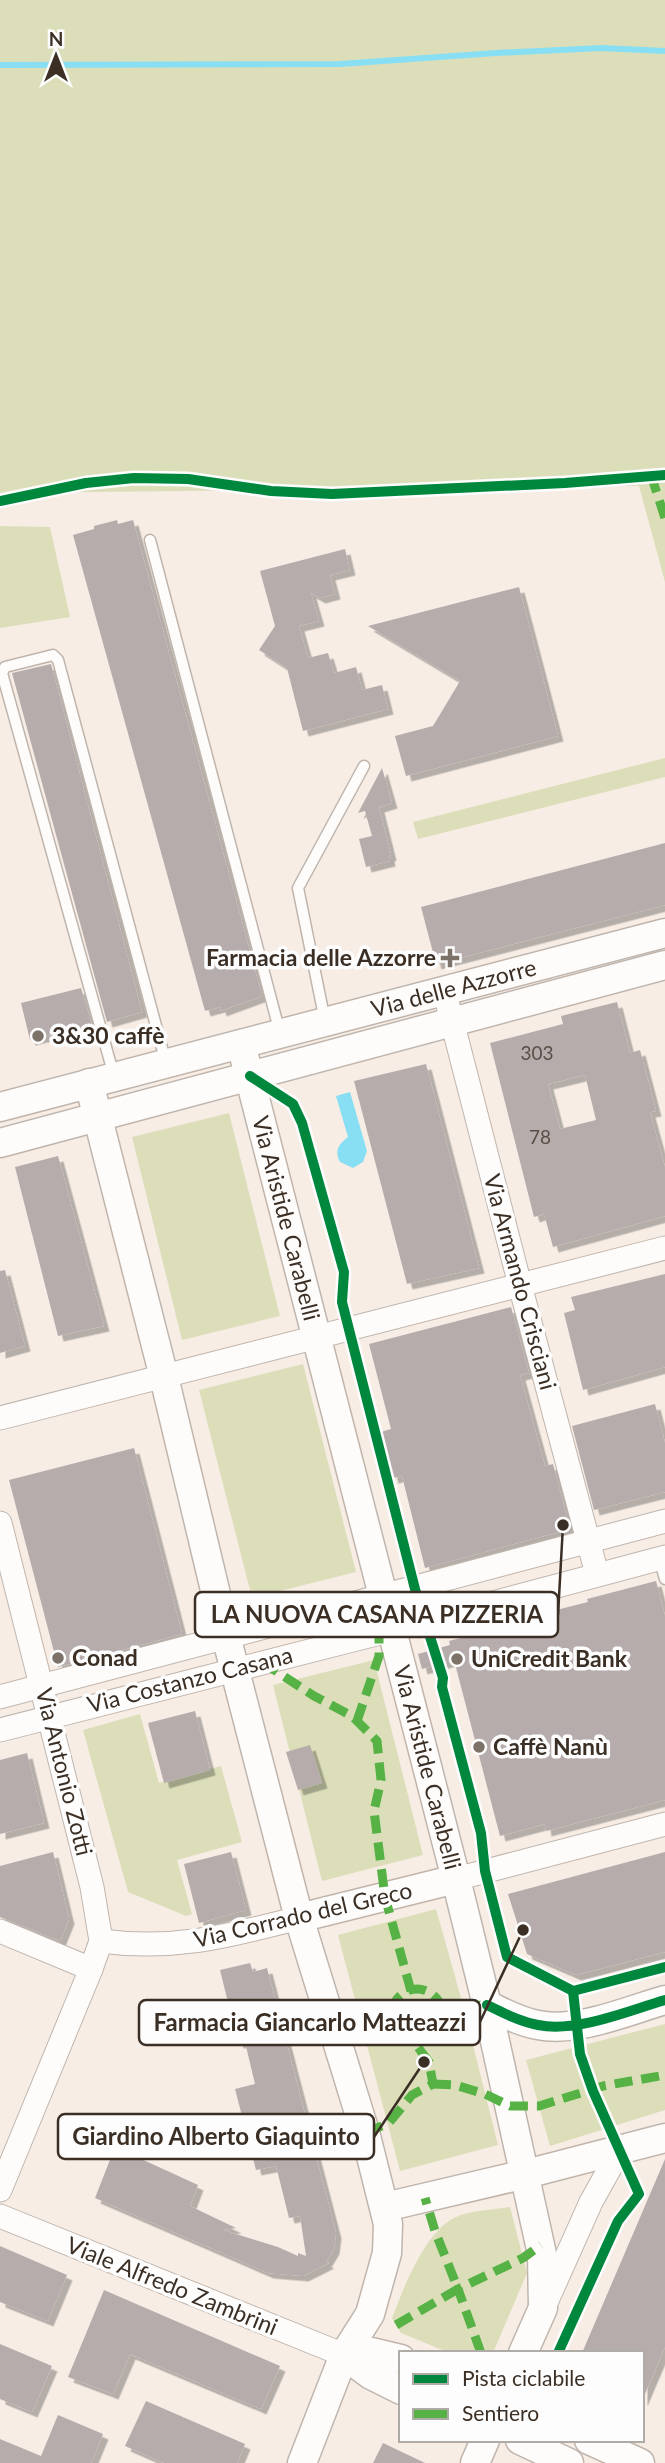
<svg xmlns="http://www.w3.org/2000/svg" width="665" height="2463" viewBox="0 0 665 2463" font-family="Lato,sans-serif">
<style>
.green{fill:#dcdeba}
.water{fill:#88dff4}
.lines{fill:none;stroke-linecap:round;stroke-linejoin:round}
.stream{stroke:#88dff4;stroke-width:6}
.building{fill:#b7acac;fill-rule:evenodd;filter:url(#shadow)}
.service-casing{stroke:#bfb5ad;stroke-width:13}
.minor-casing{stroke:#bfb5ad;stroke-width:25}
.tertiary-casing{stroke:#bfb5ad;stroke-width:31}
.service{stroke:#fefcfb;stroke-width:10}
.minor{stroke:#fefcfb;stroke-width:23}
.tertiary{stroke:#fefcfb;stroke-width:28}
.quiet{stroke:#57b245;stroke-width:9;stroke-dasharray:18 9;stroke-linecap:butt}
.cycleway-casing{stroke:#fdfdfd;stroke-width:15}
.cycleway{stroke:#00873e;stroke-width:10}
.poi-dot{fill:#7d7268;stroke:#fdfdfd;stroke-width:2.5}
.labels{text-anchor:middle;stroke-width:7;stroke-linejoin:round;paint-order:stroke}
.number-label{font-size:19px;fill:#5a4e47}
.poi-label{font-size:23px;font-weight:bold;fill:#3b2f25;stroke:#fdfdfd;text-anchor:start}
.street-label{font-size:23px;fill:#3b2f25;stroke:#fdfdfd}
.leader{fill:none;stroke:#3b2f25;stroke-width:2.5}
.callout-dot{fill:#3b2f25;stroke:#fdfdfd;stroke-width:2.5}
.callout{fill:#fdfdfd;stroke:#3b2f25;stroke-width:2.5}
.callout-label{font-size:24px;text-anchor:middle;font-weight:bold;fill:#3b2f25}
</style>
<defs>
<filter id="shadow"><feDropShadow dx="5.5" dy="5.5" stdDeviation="0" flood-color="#0004"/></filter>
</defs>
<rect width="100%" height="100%" fill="#f7ede5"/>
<g class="green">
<polygon points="0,0 665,0 665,582 639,486 0,493"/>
<polygon points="0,526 50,527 70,617 0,628"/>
<polygon points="665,758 665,777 418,839 413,822"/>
<polygon points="229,1113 280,1316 182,1340 132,1137"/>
<polygon points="303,1364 356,1572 252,1598 199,1390"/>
<polygon points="374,1660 423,1855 322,1881 273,1685"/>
<polygon points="140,1714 159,1783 221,1766 242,1842 177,1860 192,1914 186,1916 128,1892 83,1730"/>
<polygon points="436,1909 463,2005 498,2145 400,2171 338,1935"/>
<polygon points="665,2024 665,2110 550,2146 526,2060"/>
<path d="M510,2207L527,2273L493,2353H450L401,2333L392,2318C404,2287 425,2231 456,2217C471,2210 493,2210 510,2207Z"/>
</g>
<path class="water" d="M350,1092L367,1151L363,1162L353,1168L340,1162C334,1150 339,1144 348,1137L336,1096Z"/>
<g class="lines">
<polyline class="stream" points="0,65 340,64 496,53 601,48 665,51"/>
</g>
<g class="building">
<polygon points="117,520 118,524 133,520 262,996 221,1011 220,1007 205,1011 73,535 94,529 94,526"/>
<polygon points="345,549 350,570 330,575 335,594 320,598 311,593 319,621 299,626 308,658 328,653 334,673 356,667 362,690 382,685 388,709 303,731 287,668 259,650 275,626 260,571"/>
<polygon points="519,587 558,736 406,776 395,736 433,726 460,681 368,626"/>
<polygon points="51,664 142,1012 107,1022 12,673"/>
<polygon points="382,768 392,803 379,807 391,855 389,856 390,861 366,867 359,839 372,836 365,811 358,813"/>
<polygon points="665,843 665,905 436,964 421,907"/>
<polygon points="81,988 92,1025 30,1040 21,1003"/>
<path d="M617,1002L630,1053L640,1050L656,1111L650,1112L665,1167V1216L553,1247L544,1214L534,1217L490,1043L563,1024L561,1016ZM585,1075L596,1120L560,1129L548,1084Z"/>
<polygon points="426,1064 479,1268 407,1284 354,1081"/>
<polygon points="58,1156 104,1326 58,1336 15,1167"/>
<polygon points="5,1270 25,1346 0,1353 0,1271"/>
<polygon points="665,1274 665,1367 583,1390 564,1313 575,1310 571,1297"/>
<polygon points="511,1307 529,1373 520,1375 545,1466 553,1464 570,1529 425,1568 402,1476 393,1478 381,1432 391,1429 369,1344"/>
<polygon points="655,1404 665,1443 665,1492 594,1510 572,1426"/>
<polygon points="134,1448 182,1634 58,1667 9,1480"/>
<polygon points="656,1581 665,1616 665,1800 546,1831 545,1824 500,1836 454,1660 422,1669 418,1654 450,1645 449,1641 494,1629 493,1626 588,1602 587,1599"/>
<polygon points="195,1711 210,1770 164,1783 148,1723"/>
<polygon points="310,1745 322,1783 298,1790 286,1752"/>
<polygon points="27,1753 44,1823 0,1834 0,1760"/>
<polygon points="53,1852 69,1919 60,1941 0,1917 0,1866"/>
<polygon points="231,1852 246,1910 199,1923 184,1864"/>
<polygon points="665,1852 665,1952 576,1975 527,1954 508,1894"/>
<polygon points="250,1963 253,1972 267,1968 336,2233 334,2249 326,2262 329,2263 303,2276 268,2273 95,2198 115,2147 198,2185 190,2206 236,2228 223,2230 278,2247 298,2256 298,2253 306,2256 300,2216 289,2218 276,2166 256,2170 235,2089 255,2084 245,2042 238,2043 220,1970"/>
<polygon points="665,2159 665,2347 642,2401 642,2353 582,2353"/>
<polygon points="0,2246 67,2275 48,2321 0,2302"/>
<polygon points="104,2290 280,2366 261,2409 130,2354 113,2394 68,2377"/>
<polygon points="0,2344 52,2366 32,2412 0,2399"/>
<polygon points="146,2401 245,2444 237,2463 164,2463 125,2446"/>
<polygon points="58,2415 103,2434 91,2463 0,2463 0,2439 41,2456"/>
<polygon points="383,2443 425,2463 373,2463"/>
</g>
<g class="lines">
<defs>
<g id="service">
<polyline points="150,540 280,1033"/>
<polyline points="325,1021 298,888 364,766"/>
<polyline points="114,1076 2,673 5,667 53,655 58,660 166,1063"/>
<polyline points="659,1558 665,1579"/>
</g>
<g id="minor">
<polyline points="444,990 520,1285 597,1574"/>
<polyline points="0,1418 665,1248"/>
<polyline points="0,1523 92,1887 101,1941 91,1969 0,2190"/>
<polyline points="0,1697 665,1521"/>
<polyline points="0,1730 392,1630 665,1557"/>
<polyline points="456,1879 665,1824"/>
<polyline points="0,1931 91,1969"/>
<path d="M101,1941C175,1951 228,1936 299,1918"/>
<polyline points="0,2216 344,2355"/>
<polyline points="545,2305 591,2202 620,2150"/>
</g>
<g id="tertiary">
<path id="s1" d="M241,1044L456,1879L487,2005L542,2254L543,2308L523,2353"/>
<polyline points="89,1083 164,1377 226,1636 299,1918 365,2132 388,2224 387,2253 370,2314 344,2355 302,2463"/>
<path id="s2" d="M0,1107L665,933"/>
<polyline points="0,1143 665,965"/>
<polyline points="299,1918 456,1879"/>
<path d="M487,2005C504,2013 520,2022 538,2025C576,2033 627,2011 665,2000"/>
<polyline points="385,2207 526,2174 665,2138"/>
<polyline points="344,2355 371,2375 401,2390"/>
<polyline points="344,2355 372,2352 401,2359"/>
<polyline points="520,2440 569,2463"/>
<polyline points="589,2440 640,2463"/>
<polyline points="475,2463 485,2440"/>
</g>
</defs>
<use href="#service" class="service-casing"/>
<use href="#minor" class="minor-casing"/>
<use href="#tertiary" class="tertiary-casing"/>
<use href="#service" class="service"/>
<use href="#minor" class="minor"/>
<use href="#tertiary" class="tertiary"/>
<g class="quiet">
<polyline points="651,475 665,518"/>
<polyline points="262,1662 314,1696 352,1716 377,1741 381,1780 374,1811 385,1897 411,1991"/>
<polyline points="357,1721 379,1656 379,1633"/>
<circle cx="417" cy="2014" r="25"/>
<polyline points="441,2007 487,2005"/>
<polyline points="337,2039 378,2025 393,2009"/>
<polyline points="433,2084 455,2085 485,2094 510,2106 539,2106 603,2086 665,2075"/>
<polyline points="365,2132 388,2124 412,2095 433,2084 429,2062 411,2038"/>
<polyline points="396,2325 458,2289 435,2231 425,2198"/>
<polyline points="481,2353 458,2289 523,2258 541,2245"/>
</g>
<defs>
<g id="cycleway">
<polyline points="0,501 86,483 134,478 188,479 271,491 332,494 565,483 665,475"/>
<polyline points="250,1076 293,1104 302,1123 344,1272 342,1302 415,1589 443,1678 442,1687 481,1833 485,1871 507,1957 573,1991 665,1967"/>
<path d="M487,2005C504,2013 520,2022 538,2025C576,2033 627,2011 665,2000"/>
<polyline points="558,2353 618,2221 639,2194 593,2091 580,2054 573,1991"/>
</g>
</defs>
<use href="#cycleway" class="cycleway-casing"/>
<use href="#cycleway" class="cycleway"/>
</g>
<g class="poi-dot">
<path d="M446.5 947.5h7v7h7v7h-7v7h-7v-7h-7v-7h7z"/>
<circle cx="38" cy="1036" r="7"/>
<circle cx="58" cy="1658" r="7"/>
<circle cx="457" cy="1659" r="7"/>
<circle cx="479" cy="1747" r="7"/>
</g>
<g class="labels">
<g class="number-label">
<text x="537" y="1060">303</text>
<text x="540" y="1144">78</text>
</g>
<g class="poi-label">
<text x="436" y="966" text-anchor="end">Farmacia delle Azzorre</text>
<text x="52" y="1044">3&amp;30 caffè</text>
<text x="72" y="1666">Conad</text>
<text x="471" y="1667">UniCredit Bank</text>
<text x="493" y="1755">Caffè Nanù</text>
</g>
<g class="street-label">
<text dy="8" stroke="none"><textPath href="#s2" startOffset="469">Via delle Azzorre</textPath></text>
<text dy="8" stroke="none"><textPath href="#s1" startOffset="180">Via Aristide Carabelli</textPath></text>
<text transform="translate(520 1282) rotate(75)" y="8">Via Armando Crisciani</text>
<text transform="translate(190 1680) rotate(-14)" y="8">Via Costanzo Casana</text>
<text dy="8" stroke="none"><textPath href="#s1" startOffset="747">Via Aristide Carabelli</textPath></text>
<text transform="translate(64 1772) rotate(76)" y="8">Via Antonio Zotti</text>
<text transform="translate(303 1915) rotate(-13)" y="8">Via Corrado del Greco</text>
<text transform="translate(172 2286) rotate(22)" y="8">Viale Alfredo Zambrini</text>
</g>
</g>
<path class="leader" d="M563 1525L558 1615M523 1930L480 2022M424 2062L374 2137"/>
<g class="callout-dot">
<circle cx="563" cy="1525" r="7"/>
<circle cx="523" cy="1930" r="7"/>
<circle cx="424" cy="2062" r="7"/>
</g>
<g class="callout">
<rect x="195" y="1592" width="363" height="45" rx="7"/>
<rect x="139" y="2000" width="341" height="45" rx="7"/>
<rect x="58" y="2114" width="316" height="45" rx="7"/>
</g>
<g class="callout-label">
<text x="377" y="1623">LA NUOVA CASANA PIZZERIA</text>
<text x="310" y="2031">Farmacia Giancarlo Matteazzi</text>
<text x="216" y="2145">Giardino Alberto Giaquinto</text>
</g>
<rect x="399" y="2351" width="245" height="91" fill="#fdfdfd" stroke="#afaba7" stroke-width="2"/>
<rect x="413" y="2374" width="35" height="10" fill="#00873e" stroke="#afaba7" stroke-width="2"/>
<text x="462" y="2386" font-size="21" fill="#3b2f25">Pista ciclabile</text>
<rect x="413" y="2409" width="35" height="10" fill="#57b245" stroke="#afaba7" stroke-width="2"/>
<text x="462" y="2421" font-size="21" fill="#3b2f25">Sentiero</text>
<g transform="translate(56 56)" stroke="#fdfdfd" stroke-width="5" paint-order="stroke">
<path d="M0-5L12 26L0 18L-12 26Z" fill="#3b2f25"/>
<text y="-10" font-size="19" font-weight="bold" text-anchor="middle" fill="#3b2f25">N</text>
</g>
</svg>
